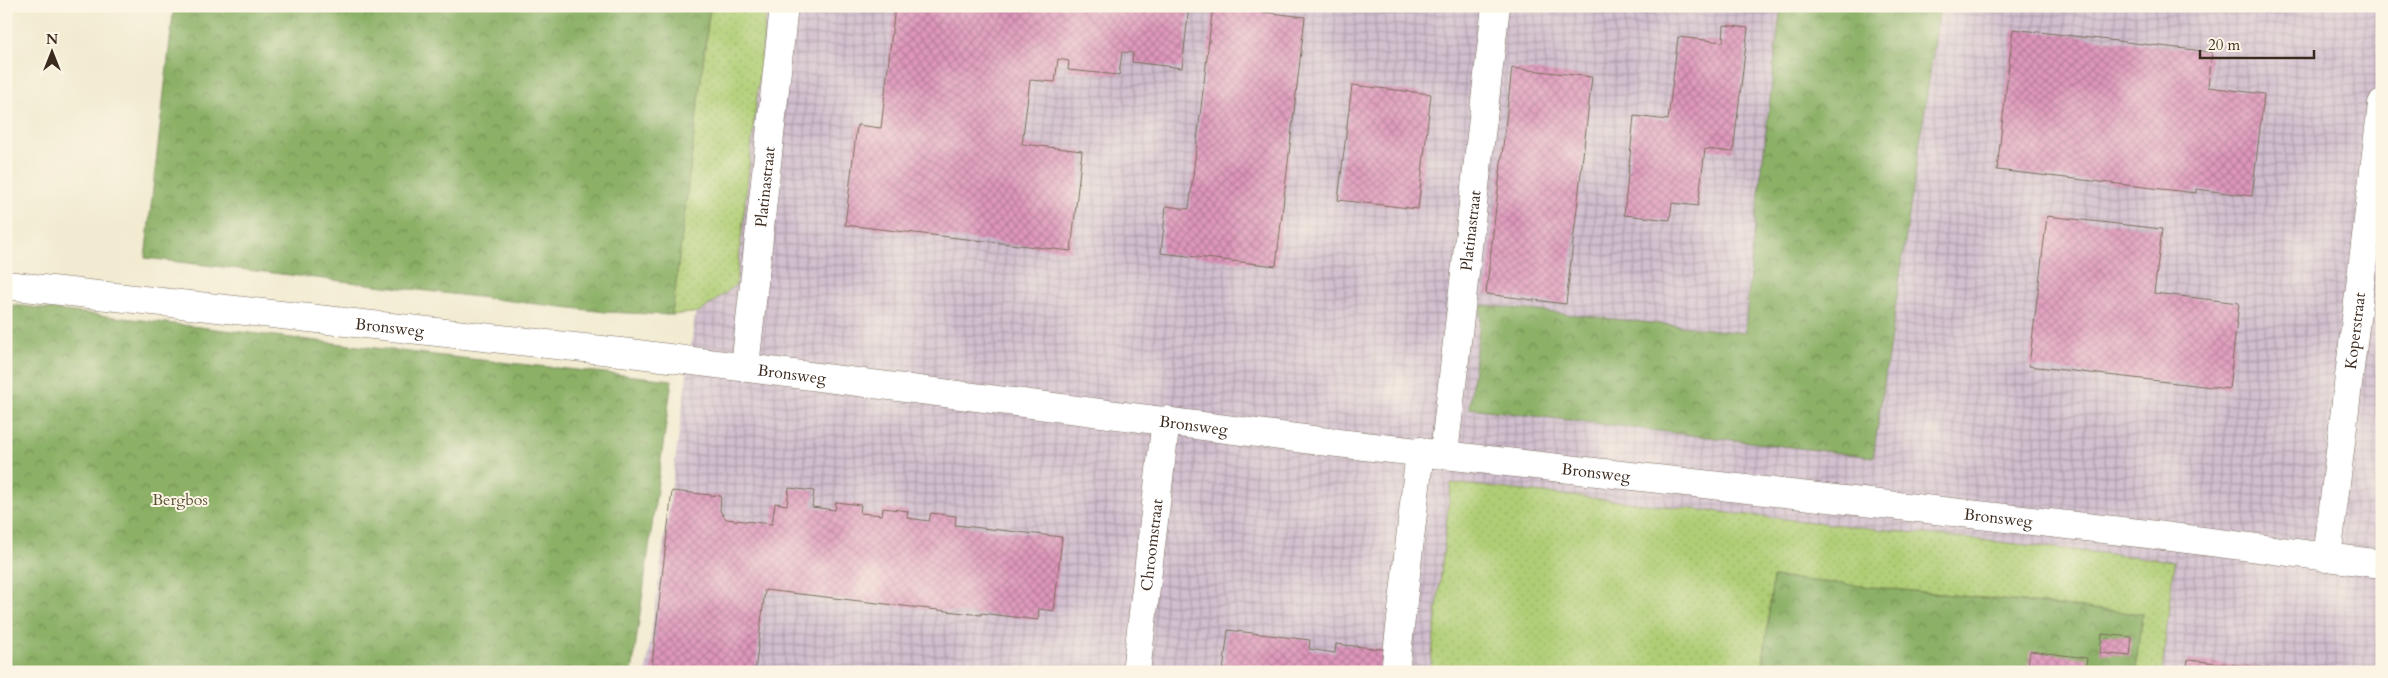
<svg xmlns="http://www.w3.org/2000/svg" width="2388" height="678" viewBox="0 0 2388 678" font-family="Cardo,serif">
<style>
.industrial{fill:url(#industrial-grid)}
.grass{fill:url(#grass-dots);stroke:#757c49}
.forest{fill:url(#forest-crowns);stroke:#636d42}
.building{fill:url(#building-cross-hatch)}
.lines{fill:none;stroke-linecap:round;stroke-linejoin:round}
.minor-casing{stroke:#7b6e5d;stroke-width:29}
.minor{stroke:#fff;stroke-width:28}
.labels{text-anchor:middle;stroke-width:4;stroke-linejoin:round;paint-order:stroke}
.street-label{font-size:16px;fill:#3b2a1e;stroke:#fcf5e5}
.park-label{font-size:16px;fill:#585334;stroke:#fcf5e5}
</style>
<defs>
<pattern id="industrial-grid" width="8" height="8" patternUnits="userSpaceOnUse" patternTransform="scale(1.25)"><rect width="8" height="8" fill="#d0bdce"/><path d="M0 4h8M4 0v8" fill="none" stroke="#aa9aa7"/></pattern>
<pattern id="grass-dots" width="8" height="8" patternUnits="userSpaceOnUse" patternTransform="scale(1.25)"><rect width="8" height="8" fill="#afcd74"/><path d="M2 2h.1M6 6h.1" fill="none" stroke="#97b064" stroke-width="1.8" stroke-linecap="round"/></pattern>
<pattern id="forest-crowns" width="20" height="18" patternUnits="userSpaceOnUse" patternTransform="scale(1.25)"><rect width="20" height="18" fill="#8bb066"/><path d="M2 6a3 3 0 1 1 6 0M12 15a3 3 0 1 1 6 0" fill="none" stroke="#738f53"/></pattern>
<pattern id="building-cross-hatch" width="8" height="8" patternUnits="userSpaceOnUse" patternTransform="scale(1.25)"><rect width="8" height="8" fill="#de96bb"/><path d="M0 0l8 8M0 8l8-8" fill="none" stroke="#b57b97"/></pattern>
</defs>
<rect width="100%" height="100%" fill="#fcf5e5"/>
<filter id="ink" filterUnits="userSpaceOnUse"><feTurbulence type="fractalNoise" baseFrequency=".02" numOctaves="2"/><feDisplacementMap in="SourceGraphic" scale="10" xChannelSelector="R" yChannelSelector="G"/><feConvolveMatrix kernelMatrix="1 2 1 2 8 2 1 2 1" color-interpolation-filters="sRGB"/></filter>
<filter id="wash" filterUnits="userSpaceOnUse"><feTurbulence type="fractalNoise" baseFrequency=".0096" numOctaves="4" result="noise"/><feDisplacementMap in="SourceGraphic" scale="20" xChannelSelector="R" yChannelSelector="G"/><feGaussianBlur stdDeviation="1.12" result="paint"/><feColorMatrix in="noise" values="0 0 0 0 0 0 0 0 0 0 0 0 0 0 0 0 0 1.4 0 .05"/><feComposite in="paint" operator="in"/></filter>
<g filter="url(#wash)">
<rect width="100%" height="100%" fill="#f2ebd1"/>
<polygon class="industrial" points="738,6 2382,6 2382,672 646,672"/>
<g class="grass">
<polygon points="710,6 767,6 736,285 700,312 672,315"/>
<polygon points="1451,483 2174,561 2162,672 2135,672 2142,614 1773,577 1762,672 1430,672"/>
</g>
<g class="forest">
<polygon points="174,6 710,6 672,315 605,312 145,258"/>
<polygon points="1781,6 1940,6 1873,457 1469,408 1482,305 1745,333 1752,252"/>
<polygon points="6,304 443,356 672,380 632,672 6,672"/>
<polygon points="1773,577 2142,614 2135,672 1762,672"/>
</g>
<g id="blocks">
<g class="building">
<polygon points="895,6 1050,6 1067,8 1067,6 1100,10 1100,6 1189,6 1182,68 1132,62 1133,53 1122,52 1119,75 1068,70 1069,61 1058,59 1055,82 1030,80 1022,144 1082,151 1071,251 845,225 857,125 881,128"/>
<polygon points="1213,6 1305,17 1276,266 1161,253 1166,206 1189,209"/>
<polygon points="1724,25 1748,28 1733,152 1705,149 1698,206 1672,203 1670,220 1624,215 1634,116 1668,120 1678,37 1723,42"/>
<polygon points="2013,29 2212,52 2208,87 2264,94 2252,196 2196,189 2196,193 1997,170"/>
<polygon points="1512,68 1592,77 1566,304 1486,294"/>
<polygon points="1352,85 1431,94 1418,209 1338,200"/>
<polygon points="2047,216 2162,229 2154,293 2239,303 2229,389 2029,366"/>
<polygon points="789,488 814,491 812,507 835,510 836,502 861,505 860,513 882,515 883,508 908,511 907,518 929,521 931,513 956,516 955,525 1062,537 1054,611 1039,609 1038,620 981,613 981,615 765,590 755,672 651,672 672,491 721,496 720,511 726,519 772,524 775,503 787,505"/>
<polygon points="1228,630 1310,640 1309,649 1335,653 1336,644 1390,650 1388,672 1223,672"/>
<polygon points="2102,634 2132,637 2130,656 2100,653"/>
<polygon points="2030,651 2087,658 2085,672 2027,672"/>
<polygon points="2188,660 2287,670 2287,672 2186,672"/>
</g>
</g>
</g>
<g filter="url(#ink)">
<use href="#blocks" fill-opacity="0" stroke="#7b6e5d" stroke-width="1"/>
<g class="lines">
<defs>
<g id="minor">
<path id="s1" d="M6,285L630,353L1320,441L2148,534L2382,564"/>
<path id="s2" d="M745,367L784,6"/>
<path id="s3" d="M1444,454L1496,6"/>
<path id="s4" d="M2327,558L2382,104"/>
<path id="s5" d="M1136,672L1166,420"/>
<polyline points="1395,672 1420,451"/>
</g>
</defs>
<use href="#minor" class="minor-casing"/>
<use href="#minor" class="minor"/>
</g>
</g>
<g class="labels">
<g class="street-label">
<text dy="6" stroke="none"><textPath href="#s2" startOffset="181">Platinastraat</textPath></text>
<text dy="6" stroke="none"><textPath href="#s3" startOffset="225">Platinastraat</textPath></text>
<text dy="6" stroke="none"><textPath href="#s1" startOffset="386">Bronsweg</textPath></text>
<text dy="6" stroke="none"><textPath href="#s4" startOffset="229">Koperstraat</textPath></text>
<text dy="6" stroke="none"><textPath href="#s1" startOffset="791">Bronsweg</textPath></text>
<text dy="6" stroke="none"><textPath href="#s1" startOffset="1196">Bronsweg</textPath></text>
<text dy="6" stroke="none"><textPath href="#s1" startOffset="1601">Bronsweg</textPath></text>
<text dy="6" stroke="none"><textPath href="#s1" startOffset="2006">Bronsweg</textPath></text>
<text dy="6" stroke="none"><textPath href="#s5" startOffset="128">Chroomstraat</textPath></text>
</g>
<g class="park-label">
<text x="180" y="505">Bergbos</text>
</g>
</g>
<rect width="2388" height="678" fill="none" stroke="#fcf5e5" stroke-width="25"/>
<g transform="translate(52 52)" stroke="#fcf5e5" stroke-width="4" paint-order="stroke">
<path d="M0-4L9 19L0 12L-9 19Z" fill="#3b2a1e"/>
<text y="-8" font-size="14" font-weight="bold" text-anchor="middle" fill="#3b2a1e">N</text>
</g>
<path d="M2200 50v8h114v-8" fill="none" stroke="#3b2a1e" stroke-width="2.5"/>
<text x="2208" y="50" font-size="15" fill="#3b2a1e" stroke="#fcf5e5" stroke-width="4" paint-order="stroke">20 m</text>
</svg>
